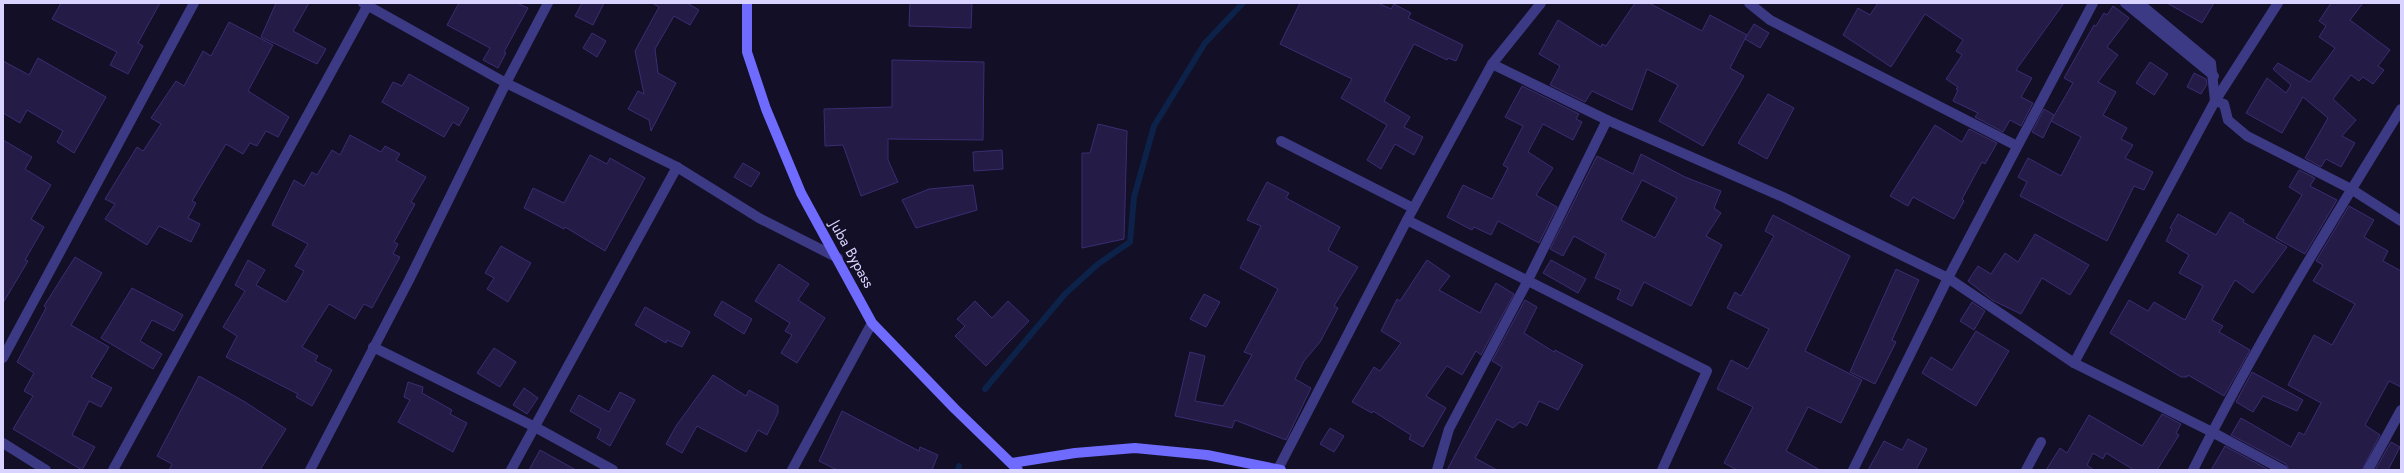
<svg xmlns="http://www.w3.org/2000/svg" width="2404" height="473" viewBox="0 0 2404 473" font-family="Jost,sans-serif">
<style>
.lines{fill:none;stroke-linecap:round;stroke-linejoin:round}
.stream{stroke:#0c2248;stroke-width:6}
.building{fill:#241b47;stroke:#3b2d73;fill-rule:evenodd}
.street{stroke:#3d3a85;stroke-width:10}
.secondary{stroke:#6f6bff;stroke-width:10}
.labels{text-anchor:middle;stroke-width:4;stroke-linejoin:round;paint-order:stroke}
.street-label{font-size:15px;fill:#d9d4ff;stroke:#130f26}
</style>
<rect width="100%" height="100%" fill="#130f26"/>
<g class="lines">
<g class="stream">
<polyline points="985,389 1065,294 1098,264 1130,242 1134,197 1154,126 1205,43 1243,3"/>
<polyline points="958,470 959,466"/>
</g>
</g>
<g class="building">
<polygon points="61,3 160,3 138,43 143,46 128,74 110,65 117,52 52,19"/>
<polygon points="276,3 309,3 293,31 326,49 317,64 261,37"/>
<polygon points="459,3 517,3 528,8 504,52 506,53 498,68 483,60 490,48 447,25"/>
<polygon points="582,3 604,3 593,25 575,16"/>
<polygon points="652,3 687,3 699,10 690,25 674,16 655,49 658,73 676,83 651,131 649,120 628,109 638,91 644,94 635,51 659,7"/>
<polygon points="910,3 972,3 971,28 909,26"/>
<polygon points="1300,3 1378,3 1391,9 1394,4 1411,13 1408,18 1463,45 1456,61 1448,58 1447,60 1414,44 1384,101 1410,117 1404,127 1423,137 1414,155 1395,144 1381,169 1367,160 1387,125 1341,98 1352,79 1280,44"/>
<polygon points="1635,3 1649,3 1702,31 1710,15 1747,35 1730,68 1744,76 1703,146 1659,121 1678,85 1647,69 1632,110 1592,91 1585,102 1550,85 1560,66 1539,54 1558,20 1601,47 1602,44 1606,46"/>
<polygon points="1878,3 2064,3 2016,70 2032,78 2021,97 2033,103 2021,126 2010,120 2003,132 1975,117 1978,113 1953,101 1958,90 1956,89 1958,87 1946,79 1962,55 1956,51 1963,40 1925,14 1891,67 1843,35 1858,8 1870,15"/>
<polygon points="2167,3 2214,3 2202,23"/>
<polygon points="2331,3 2363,3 2350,20 2390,50 2378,66 2384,70 2373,84 2363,77 2359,81 2351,75 2333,99 2356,120 2342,136 2355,143 2341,167 2326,159 2321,167 2305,158 2328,118 2303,97 2282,133 2246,113 2267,78 2286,93 2291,85 2273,69 2278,63 2310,82 2335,48 2319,37 2326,26 2319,21"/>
<polygon points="2113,6 2129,18 2107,47 2118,55 2098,82 2116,92 2103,115 2127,128 2121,139 2133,145 2125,158 2153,172 2144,190 2134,186 2107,241 2020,196 2027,182 2018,177 2028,158 2061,176 2081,137 2051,121 2073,83 2064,78 2094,25 2096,26 2104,13 2107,15"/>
<polygon points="229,22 273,45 248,91 289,117 278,137 266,131 257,146 250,143 243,154 226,144 192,201 196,203 188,218 200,224 191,242 159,226 147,245 105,219 115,204 105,199 137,147 143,151 161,124 151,118 176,81 184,86 203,51 211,56"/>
<polygon points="1754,24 1769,33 1760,48 1745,39"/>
<polygon points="592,33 606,41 597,57 583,48"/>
<polygon points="38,58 106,97 74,153 57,142 63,131 27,110 20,123 3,113 3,61 29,75"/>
<polygon points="892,60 984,62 983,140 888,139 888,160 898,182 861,196 843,145 825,146 824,109 892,107"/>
<polygon points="2150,62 2168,74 2154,95 2136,83"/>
<polygon points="2194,73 2206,79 2207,84 2201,94 2187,87"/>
<polygon points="409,74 469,108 459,126 453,122 444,137 382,102 393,82 402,86"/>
<polygon points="1522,86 1579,114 1576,119 1582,122 1573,140 1543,124 1528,152 1553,168 1536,195 1557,207 1539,243 1498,221 1491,235 1474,227 1472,230 1447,217 1463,185 1492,199 1508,168 1503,165 1523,126 1505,117"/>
<polygon points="1768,94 1794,108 1767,159 1738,143"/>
<polygon points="2044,109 2054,115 2043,138 2032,132"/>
<polygon points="1098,124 1127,131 1124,239 1082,248 1082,153 1090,153"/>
<polygon points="1935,125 1962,142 1969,129 1997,143 1985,164 1982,162 1962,199 1964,201 1954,219 1913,197 1908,206 1890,196"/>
<polygon points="350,135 381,152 385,146 400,154 396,160 426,177 411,202 415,204 394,242 398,244 393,254 400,257 372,308 364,304 355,319 329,304 302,347 318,356 315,361 332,370 312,406 296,397 298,394 226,357 237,336 223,327 245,291 235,285 248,260 265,270 256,285 286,302 304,271 295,266 308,244 272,225 294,180 304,186 312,172 317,175 332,150 340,155"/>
<polygon points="3,140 32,157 25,169 51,185 31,219 44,227 25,260 28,261 3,303"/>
<polygon points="1002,150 1003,169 974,171 973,152"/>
<path d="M1641,154L1685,177L1721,191L1714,208L1721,213L1706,236L1722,245L1691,306L1644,282L1632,306L1617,299L1621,290L1595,278L1606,254L1574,236L1563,256L1550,249L1597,156L1633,174ZM1642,180L1677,198L1655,238L1621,220Z"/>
<polygon points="590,155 607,164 610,158 645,178 605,251 565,227 564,229 524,208 533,188 564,203"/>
<polygon points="743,163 760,173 751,187 734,177"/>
<polygon points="2299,170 2315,178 2310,186 2337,200 2305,254 2276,238 2302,195 2289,187"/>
<polygon points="1267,182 1289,193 1286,198 1340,227 1328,250 1358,267 1334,306 1338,308 1320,342 1304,361 1295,379 1311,388 1286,440 1235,420 1232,428 1175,416 1190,352 1205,356 1195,401 1223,406 1252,355 1244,352 1278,289 1240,268 1261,226 1247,220"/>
<polygon points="973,185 977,210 916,228 902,200 929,189"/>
<polygon points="2349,206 2374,220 2364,237 2388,251 2383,261 2401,271 2401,387 2389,381 2365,425 2380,435 2362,470 2289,470 2286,464 2231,435 2241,418 2291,447 2299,432 2304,435 2321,403 2288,385 2314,335 2332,345 2355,304 2313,281 2323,265 2316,261"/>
<polygon points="2230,212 2244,220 2243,222 2287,247 2253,293 2235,280 2212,320 2223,326 2219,332 2250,350 2224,396 2188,375 2187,377 2181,377 2110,333 2129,300 2148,311 2154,302 2185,320 2203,286 2179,273 2189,255 2166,241 2172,229 2170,228 2178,214 2216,235"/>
<polygon points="1773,215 1850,256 1805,351 1862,380 1841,423 1808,407 1786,451 1820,470 1737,470 1724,463 1753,407 1717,389 1731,360 1748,369 1769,329 1727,308 1735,292 1741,296 1774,236 1765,231"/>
<polygon points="2035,234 2089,265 2070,295 2042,278 2021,314 1992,300 1968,281 1978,266 1991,274 2005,253 2018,262"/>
<polygon points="501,246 531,263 508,302 487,289 494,278 485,273"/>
<polygon points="75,257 102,273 71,325 109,347 91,377 112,388 101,407 89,401 72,435 95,447 82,470 13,429 33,396 24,391 34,373 17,362 46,308 44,306"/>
<polygon points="1427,260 1450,276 1439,290 1480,313 1496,283 1514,294 1481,355 1476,351 1462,375 1447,366 1426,396 1446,408 1423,447 1409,439 1411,435 1373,411 1372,413 1352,402 1374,367 1380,371 1401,343 1381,331 1397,299 1400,301"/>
<polygon points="1551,260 1586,279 1578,293 1543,273"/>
<polygon points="779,264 809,284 798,300 825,318 797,363 781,353 792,335 785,331 790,323 755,301"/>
<polygon points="1896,269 1919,280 1892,340 1896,342 1875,384 1850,372"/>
<polygon points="132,288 183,315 174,331 152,320 140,341 162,354 153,369 101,338"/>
<polygon points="1204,294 1220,302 1206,327 1190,319"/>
<polygon points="1525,300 1537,307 1524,333 1554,352 1555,350 1583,365 1558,410 1539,401 1527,426 1520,422 1513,428 1497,419 1475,458 1497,470 1447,470 1502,367 1492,361"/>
<polygon points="722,301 752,319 744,334 714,315"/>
<polygon points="975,301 992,318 1008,301 1029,321 986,366 955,336 965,326 957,319"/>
<polygon points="1972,302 1985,311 1974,330 1960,321"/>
<polygon points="645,307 690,332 682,347 667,340 666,343 635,325"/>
<polygon points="1976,331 2009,351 1976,406 1922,373 1931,357 1952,370"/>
<polygon points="494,348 516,362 500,387 477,373"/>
<polygon points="2252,372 2303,400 2297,411 2263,396 2253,412 2236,402"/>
<polygon points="713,375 746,396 749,390 778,406 778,413 767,435 758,430 746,452 697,426 682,453 666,444 676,426"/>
<polygon points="199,376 245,402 286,429 260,470 169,470 172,464 157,456"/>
<polygon points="408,382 423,387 422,393 452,410 450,414 467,423 453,452 398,422 410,400 404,397"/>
<polygon points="524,388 538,398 527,414 513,405"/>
<polygon points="620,392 635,400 610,446 597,438 601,429 570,411 579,395 609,412"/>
<polygon points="842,411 919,451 920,447 938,455 932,470 837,470 819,461"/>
<polygon points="2162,414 2181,424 2176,433 2179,435 2157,470 2134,470 2106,453 2103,459 2093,453 2087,465 2094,470 2046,470 2060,448 2067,453 2089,415 2142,446"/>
<polygon points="1330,428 1344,436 1334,452 1320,444"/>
<polygon points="1908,439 1927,449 1916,470 1868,470 1884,441 1902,450"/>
<polygon points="2391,442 2400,447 2388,470 2375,470"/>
<polygon points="2225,446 2269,470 2211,470"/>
<polygon points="540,450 576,470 529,470"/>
</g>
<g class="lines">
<g class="street">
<polyline points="363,3 506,83 677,167 759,218 838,258"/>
<polyline points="1749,3 1770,20 2017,146"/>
<polyline points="2125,3 2214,76"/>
<polyline points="2139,3 2211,63 2215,101 2224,104 2228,120 2247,136 2351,189 2401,221"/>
<polyline points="1492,64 1541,3"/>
<polyline points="1281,141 1413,208"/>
<polyline points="1407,220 1707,371 1662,470"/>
<polyline points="373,347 535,427 613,470"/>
<polyline points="3,358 194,3"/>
<polyline points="2074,363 2215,101 2278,3"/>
<polyline points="3,443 46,470"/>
<polyline points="1278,469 1407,220 1492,64 1607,120 1783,197 1948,278 2074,363 2212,432 2283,470"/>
<polyline points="113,470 369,3"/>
<polyline points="310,470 409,280 506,83 548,3"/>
<polyline points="511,470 677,167"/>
<polyline points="792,470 872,323"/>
<polyline points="1437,470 1449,429 1527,282 1607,120"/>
<polyline points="1853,470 1948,278 2093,3"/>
<polyline points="2026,470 2041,442"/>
<path d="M2193,470C2255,346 2328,227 2401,109"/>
<polyline points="2368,470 2401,410"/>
</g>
<g class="secondary">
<polyline points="747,3 747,52 766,109 801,193 872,323 955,409 1018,470"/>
<polyline points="1012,463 1075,453 1135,448 1207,455 1281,470"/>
</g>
</g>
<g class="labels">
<g class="street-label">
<text transform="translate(852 254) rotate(61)" y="5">Juba Bypass</text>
</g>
</g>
<rect width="2404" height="473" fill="none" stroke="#d9d4ff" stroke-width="8"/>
</svg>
